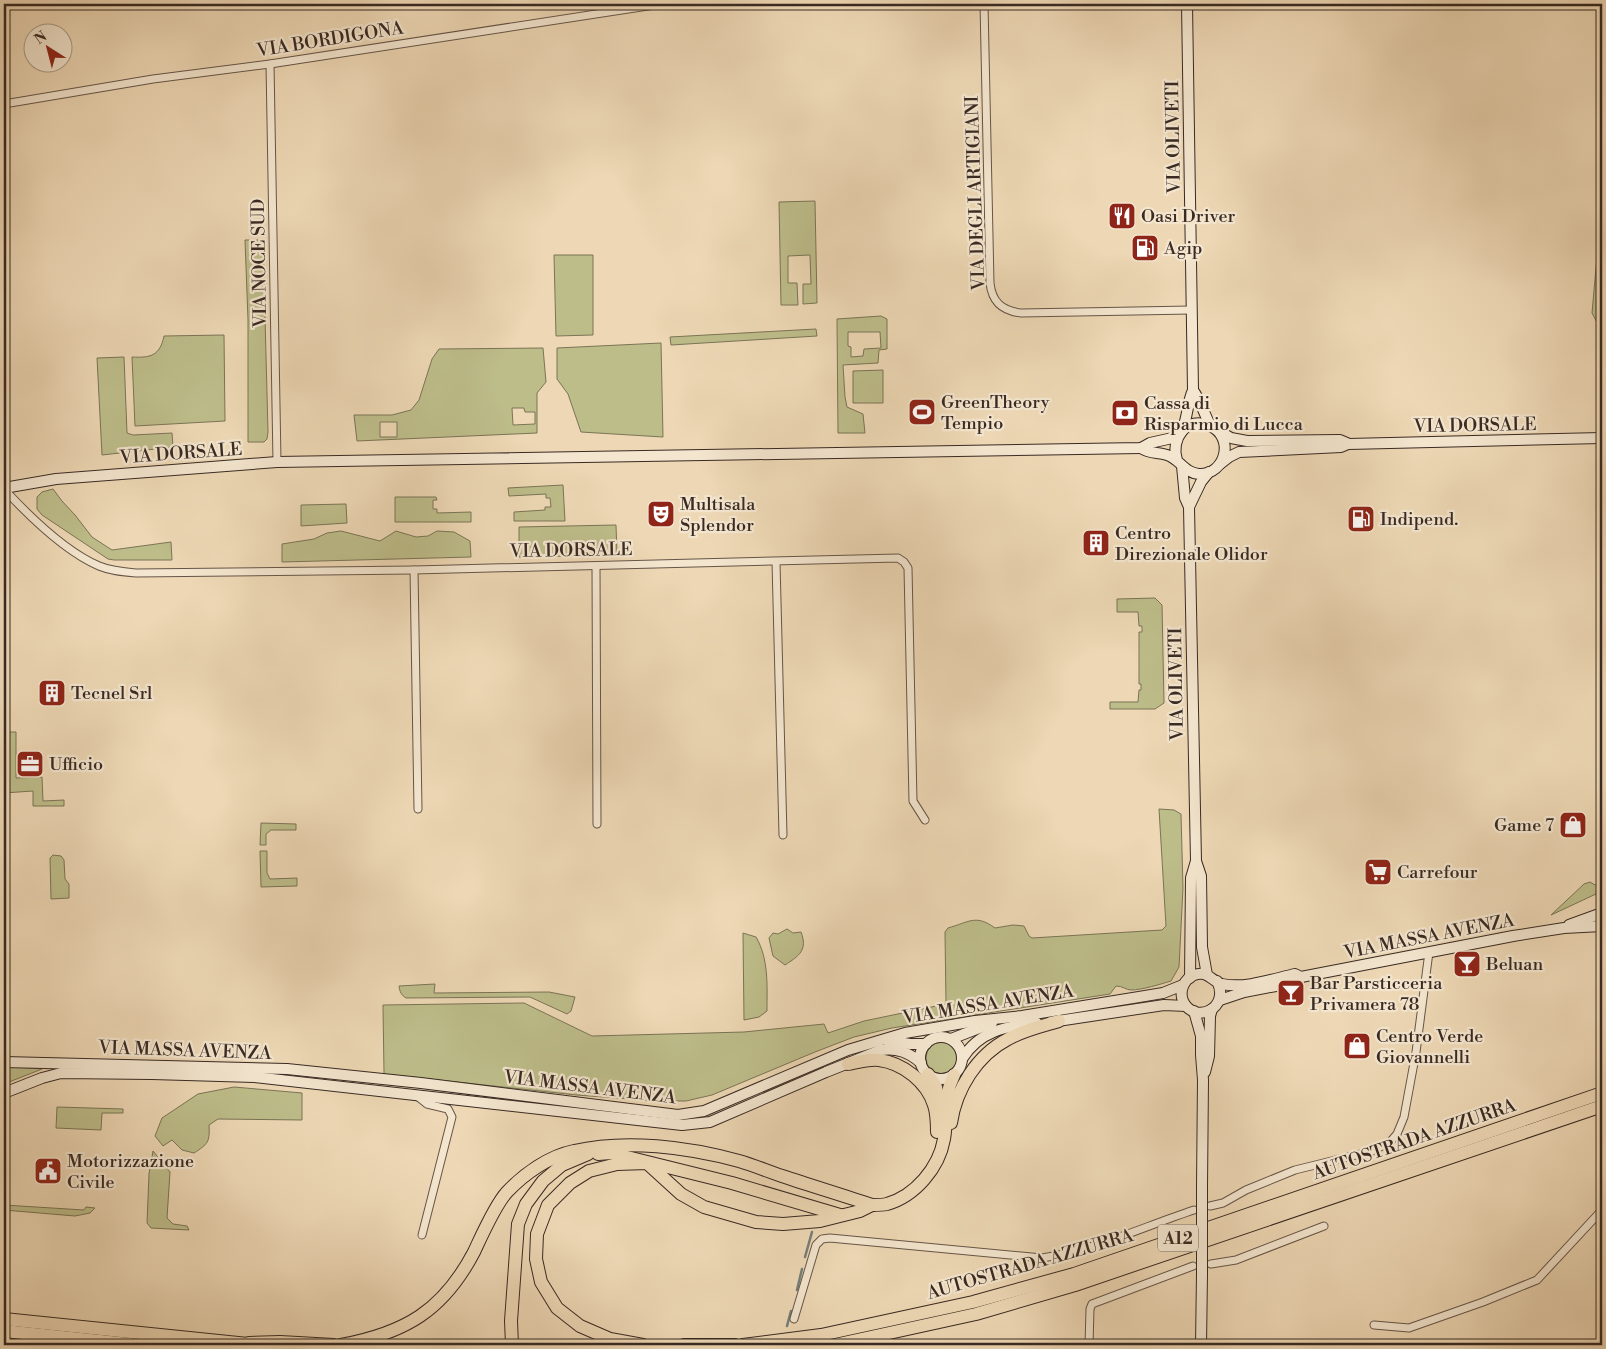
<svg xmlns="http://www.w3.org/2000/svg" width="1606" height="1349" viewBox="0 0 1606 1349" font-family="'Libre Bodoni',serif">
<style>
.green{fill:#bdbd8a;stroke:#7b7456;fill-rule:evenodd}
.lines{fill:none;stroke-linecap:round;stroke-linejoin:round}
.stream{stroke:#747f7b;stroke-width:2.5}
.street-casing{stroke:#665547;stroke-width:9}
.secondary-casing{stroke:#392a23;stroke-width:12}
.highway-casing{stroke:#392a23;stroke-width:14}
.street{stroke:#f3e5ce;stroke-width:7}
.secondary{stroke:#f3e5ce;stroke-width:10}
.highway{stroke:#edd7b4;stroke-width:12}
.secondary-bridge-casing{stroke:#392a23;stroke-width:12;stroke-linecap:butt}
.secondary-bridge{stroke:#f3e5ce;stroke-width:10}
.labels{text-anchor:middle;stroke-width:4.5;stroke-linejoin:round;paint-order:stroke}
.shield{fill:#f3e5ce;stroke:#716256;stroke-width:1}
.shield-label{font-size:16px;font-weight:bold;fill:#392a23}
.street-label{font-size:18px;fill:#392a23;stroke:#f3e5ce}
.poi-label{font-size:18px;fill:#392a23;stroke:#f3e5ce;text-anchor:start}
</style>
<rect width="100%" height="100%" fill="#edd7b4"/>
<filter id="stains"><feTurbulence type="fractalNoise" baseFrequency=".004" numOctaves="4"/><feColorMatrix values="0 0 0 0 .2 0 0 0 0 .09 0 0 0 0 .02 0 0 0 .5 -.17"/></filter>
<radialGradient id="worn" r=".72"><stop offset=".6" stop-color="#630" stop-opacity="0"/><stop offset="1" stop-color="#630" stop-opacity=".3"/></radialGradient>
<g class="green">
<polygon points="815,201 817,303 803,304 803,284 811,284 810,255 788,256 788,283 797,283 798,305 781,305 779,202"/>
<polygon points="1602,201 1602,332 1592,313"/>
<polygon points="245,240 263,240 268,432 267,439 264,442 248,442 248,320"/>
<polygon points="554,255 593,255 593,335 556,336"/>
<path d="M881,316L887,319V349L879,350L878,363L843,365L845,397L847,407L863,414L865,433H838L837,319ZM848,332H880L881,348L864,349L863,356L851,357V347L848,346Z"/>
<polygon points="816,329 817,336 671,345 670,337"/>
<path d="M224,335L225,421L135,426L132,357C150,358 160,356 164,336Z"/>
<polygon points="661,343 663,437 581,432 568,394 557,379 557,348"/>
<path d="M543,348L546,382L537,393V433L357,441L354,415H392L411,410L419,400L432,359L439,349ZM512,408H524L525,412H535V424L513,425ZM380,422H397V437H380Z"/>
<polygon points="124,357 127,433 133,435 172,433 173,447 102,455 97,358"/>
<polygon points="883,370 883,403 853,403 853,371"/>
<polygon points="563,485 565,521 514,521 514,512 545,510 545,507 551,507 550,498 546,498 546,494 509,496 508,488"/>
<polygon points="53,489 62,501 75,515 92,537 112,550 171,542 172,560 114,560 108,559 42,515 37,509 37,497 42,492"/>
<polygon points="395,497 436,497 437,500 433,500 433,509 437,509 437,513 471,512 471,522 395,522"/>
<polygon points="346,504 347,523 301,526 301,505"/>
<polygon points="616,525 617,555 519,557 519,527"/>
<polygon points="341,531 380,541 396,531 416,537 428,536 437,531 454,532 470,541 471,557 282,562 282,544 314,539 327,533"/>
<polygon points="1155,598 1162,605 1164,703 1155,709 1110,709 1110,702 1138,702 1139,690 1141,690 1141,684 1139,684 1139,632 1142,632 1142,626 1139,626 1138,612 1117,612 1117,599"/>
<polygon points="4,732 16,732 16,778 42,777 43,801 64,800 64,806 33,806 33,791 4,793"/>
<path d="M1159,809L1174,810L1181,814L1183,888L1179,967L1171,981C1161,984 1142,990 1131,990C1126,990 1123,986 1116,986L1110,994L892,1028L854,1037L815,1052L712,1095L686,1101H658L576,1095L384,1074L383,1005L524,1003L592,1036L744,1032L824,1024L828,1033L864,1021L946,1004L945,932L948,928C969,922 976,914 995,928L1013,925L1024,926L1029,936L1032,938L1162,930L1166,926Z"/>
<polygon points="261,823 296,824 296,830 271,830 266,834 266,845 260,845"/>
<polygon points="260,851 267,851 267,873 270,879 297,878 297,886 261,887"/>
<polygon points="53,855 61,856 64,860 65,879 69,884 69,898 51,899 50,858"/>
<polygon points="1590,882 1597,886 1596,894 1551,915 1584,884"/>
<path d="M787,929L793,933L801,932C808,950 799,956 785,965L773,956L769,938L773,933L778,934Z"/>
<path d="M743,933L756,937C769,959 767,986 767,1011L759,1017L744,1020Z"/>
<path d="M435,984L434,993L549,992L575,997L571,1011L567,1014L530,997L406,998C401,995 400,992 399,986Z"/>
<circle cx="942" cy="1058" r="16"/>
<polygon points="4,1066 42,1069 4,1084"/>
<path d="M234,1087L302,1093V1120L218,1119L209,1125C210,1142 208,1144 194,1153L182,1150L172,1140L163,1146L155,1136L162,1118L198,1094Z"/>
<polygon points="57,1107 123,1109 123,1113 102,1113 101,1130 56,1128"/>
<polygon points="153,1151 170,1172 167,1218 173,1224 187,1226 189,1230 151,1228 147,1223 149,1174"/>
<polygon points="4,1205 84,1210 86,1207 95,1208 90,1213 75,1216 4,1210"/>
</g>
<g class="lines">
<g class="stream">
<polyline points="805,1257 812,1232"/>
<polyline points="797,1290 802,1269"/>
<polyline points="787,1326 791,1311"/>
</g>
<defs>
<g id="street">
<path d="M984,4L990,283C992,302 1002,311 1021,313L1191,310"/>
<polyline points="270,64 277,462"/>
<polyline points="4,104 153,79 270,64 661,4"/>
<path d="M4,489C29,516 64,551 99,566C111,571 123,572 136,573L414,570L898,558L904,562L908,568L913,801L925,820"/>
<polyline points="776,562 783,835"/>
<polyline points="596,566 597,824"/>
<polyline points="414,570 418,809"/>
<polyline points="417,1096 427,1104 448,1109 452,1117 422,1235"/>
<polyline points="1210,1206 1223,1203 1246,1190 1295,1170 1372,1151 1390,1142 1397,1134 1404,1117 1416,1052 1429,952"/>
<polyline points="1211,1264 1236,1260 1324,1226"/>
<path d="M794,1319L816,1245L822,1239L830,1238L1042,1258C1093,1251 1145,1226 1194,1210"/>
<polyline points="1374,1325 1409,1328 1483,1302 1537,1280 1602,1210"/>
<polyline points="1089,1345 1090,1309 1092,1304 1193,1266"/>
</g>
<g id="secondary">
<path d="M1193,390C1200,400 1204,413 1210,425"/>
<path d="M1182,431C1188,416 1187,403 1193,390L1187,4"/>
<polyline points="1219,431 1231,438 1247,441 1340,440 1347,443"/>
<path d="M1141,448C1150,454 1157,452 1167,455C1180,459 1184,473 1199,474C1226,475 1235,437 1210,426C1187,415 1170,439 1177,460"/>
<polyline points="1220,464 1229,457 1239,452 1341,447 1348,444 1602,438"/>
<polyline points="1182,466 1185,498 1189,507 1196,861 1191,878 1190,978"/>
<polyline points="4,488 56,479 277,462 1141,448 1150,443 1177,437"/>
<polyline points="1189,507 1201,482 1209,472"/>
<polyline points="1196,861 1201,876 1202,947 1207,975"/>
<polyline points="1569,925 1602,913"/>
<path d="M1217,981C1231,1009 1194,1025 1183,1001C1179,991 1184,979 1194,975C1208,970 1211,981 1222,984C1245,989 1273,979 1295,974L1301,977L1513,936L1564,928L1602,926"/>
<polyline points="1220,1000 1244,992 1297,982 1301,977"/>
<polyline points="1194,1011 1201,1036 1201,1055 1203,1080 1202,1186"/>
<polyline points="1051,1022 1164,1005 1186,1006"/>
<circle cx="941" cy="1058" r="21"/>
<polyline points="951,1039 992,1023"/>
<polyline points="886,1040 910,1044 926,1044"/>
<path d="M962,1059C979,1031 1006,1026 1037,1023"/>
<polyline points="4,1062 287,1069 421,1083 678,1115 704,1111 848,1050 905,1033 975,1021 1022,1016 1139,997 1163,993 1183,985"/>
<polyline points="1205,1072 1209,1056 1210,1016 1212,1009"/>
<path d="M4,1093L42,1078L61,1073L152,1074L254,1077L682,1125L710,1122L826,1072L881,1050C897,1048 909,1052 921,1063"/>
<polyline points="1201,1345 1202,1274"/>
</g>
<g id="highway">
<path d="M848,1064C858,1062 869,1059 879,1060C903,1063 927,1082 934,1105C937,1114 937,1123 937,1132"/>
<polyline points="928,1074 936,1087 941,1110"/>
<path d="M951,1123C956,1089 977,1055 1008,1039C1024,1030 1042,1026 1059,1021"/>
<polyline points="598,1154 611,1153 732,1183 840,1215"/>
<polyline points="4,1319 257,1345"/>
<polyline points="4,1331 138,1345"/>
<polyline points="249,1343 280,1342 334,1345"/>
<path d="M341,1345C405,1333 443,1311 474,1252C482,1235 495,1205 507,1192C524,1174 549,1156 574,1151C626,1139 688,1147 739,1161C753,1165 767,1171 782,1176C812,1186 842,1195 872,1205C877,1205 882,1205 887,1204C915,1196 939,1168 944,1139C948,1117 943,1096 954,1075"/>
<polyline points="512,1345 511,1321 518,1224 526,1204 543,1181 562,1165 588,1154"/>
<polyline points="643,1345 610,1339 580,1326 557,1308 541,1282 536,1259 537,1234 548,1205 570,1183 589,1171 617,1164 647,1163 681,1194 704,1207 756,1222 783,1224 820,1221 860,1211 872,1205"/>
<polyline points="684,1345 735,1345"/>
<polyline points="743,1345 821,1335 973,1302 1074,1274 1602,1093"/>
<polyline points="834,1345 976,1314 1075,1285 1602,1106"/>
</g>
</defs>
<use href="#street" class="street-casing"/>
<use href="#secondary" class="secondary-casing"/>
<use href="#highway" class="highway-casing"/>
<use href="#street" class="street"/>
<use href="#secondary" class="secondary"/>
<use href="#highway" class="highway"/>
<defs>
<polyline id="secondary-bridge" points="1202,1186 1202,1274"/>
</defs>
<use href="#secondary-bridge" class="secondary-bridge-casing"/>
<use href="#secondary-bridge" class="secondary-bridge"/>
</g>
<defs>
<symbol id="restaurant-square" viewBox="-11 -11 22 22"><rect x="-9" y="-9" width="18" height="18" rx="4" fill="#8f2418" stroke="#f3e5ce"/><path d="M-5-6h1v4h1v-4h1v4h1v-4h1v5L-1.5 .5V6h-2V.5L-5-1ZM5-6V6H3V1.5H1.5Q1.5-4 5-6Z" fill="#fff"/></symbol>
<symbol id="fuel-square" viewBox="-11 -11 22 22"><rect x="-9" y="-9" width="18" height="18" rx="4" fill="#8f2418" stroke="#f3e5ce"/><path d="M-5.5-6h7V0h2V4h1.3V-2.5L3-4.5l.8-.8L6-3V5H2.5V1h-1V6h-7ZM-4.2-4.7v3.2H.2V-4.7Z" fill="#fff"/></symbol>
<symbol id="stadium-square" viewBox="-11 -11 22 22"><rect x="-9" y="-9" width="18" height="18" rx="4" fill="#8f2418" stroke="#f3e5ce"/><path d="M0-5a6.5 5 0 1 0 0 10a6.5 5 0 1 0 0-10ZM-3.5-1.8h7v3.6h-7Z" fill="#fff"/></symbol>
<symbol id="bank-square" viewBox="-11 -11 22 22"><rect x="-9" y="-9" width="18" height="18" rx="4" fill="#8f2418" stroke="#f3e5ce"/><path d="M-6-4H6V4H-6ZM0-2.3a2.3 2.3 0 1 0 0 4.6a2.3 2.3 0 1 0 0-4.6Z" fill="#fff"/></symbol>
<symbol id="theatre-square" viewBox="-11 -11 22 22"><rect x="-9" y="-9" width="18" height="18" rx="4" fill="#8f2418" stroke="#f3e5ce"/><path d="M-5-5.5Q0-4 5-5.5V0Q5 5 0 6Q-5 5-5 0ZM-3.3-2.5H-1v1.5H-3.3ZM1-2.5H3.3v1.5H1ZM-2.8 1Q0 5.5 2.8 1Z" fill="#fff"/></symbol>
<symbol id="building-square" viewBox="-11 -11 22 22"><rect x="-9" y="-9" width="18" height="18" rx="4" fill="#8f2418" stroke="#f3e5ce"/><path d="M-4-6H4V6H1V3H-1V6H-4ZM-2.5-4.3h1.7v1.8h-1.7ZM.8-4.3h1.7v1.8H.8ZM-2.5-1h1.7V.8h-1.7ZM.8-1h1.7V.8H.8Z" fill="#fff"/></symbol>
<symbol id="office-square" viewBox="-11 -11 22 22"><rect x="-9" y="-9" width="18" height="18" rx="4" fill="#8f2418" stroke="#f3e5ce"/><path d="M-6-3h4V-5.5h4V-3h4V5H-6ZM-1-4.5V-3h2v-1.5ZM-6 0V1H6V0Z" fill="#fff"/></symbol>
<symbol id="shop-square" viewBox="-11 -11 22 22"><rect x="-9" y="-9" width="18" height="18" rx="4" fill="#8f2418" stroke="#f3e5ce"/><path d="M-5-2.5h2.3a2.7 3.5 0 0 1 5.4 0H5L5.5 6h-11ZM-1.5-2.5h3a1.5 2.3 0 0 0-3 0Z" fill="#fff"/></symbol>
<symbol id="supermarket-square" viewBox="-11 -11 22 22"><rect x="-9" y="-9" width="18" height="18" rx="4" fill="#8f2418" stroke="#f3e5ce"/><path d="M-6-5.5h2.5l.6 2H6L4.5 2H-2.5L-4.4-4H-6ZM-1.5 3.2a1.3 1.3 0 1 0 .1 0ZM3 3.2a1.3 1.3 0 1 0 .1 0Z" fill="#fff"/></symbol>
<symbol id="bar-square" viewBox="-11 -11 22 22"><rect x="-9" y="-9" width="18" height="18" rx="4" fill="#8f2418" stroke="#f3e5ce"/><path d="M-6-5H6L.8 .8V4.5H3.5V6h-7V4.5H-.8V.8Z" fill="#fff"/></symbol>
<symbol id="civic-square" viewBox="-11 -11 22 22"><rect x="-9" y="-9" width="18" height="18" rx="4" fill="#8f2418" stroke="#f3e5ce"/><path d="M-.6-6.5H3V-4.5H.6V-3L4-1V1h2V6H-6V1h2V-1L-.6-3ZM-1.2 2.5V6h2.4V2.5Z" fill="#fff"/></symbol>
</defs>
<g fill-rule="evenodd">
<use href="#restaurant-square" x="1106" y="200" width="32" height="32"/>
<use href="#fuel-square" x="1129" y="232" width="32" height="32"/>
<use href="#stadium-square" x="906" y="396" width="32" height="32"/>
<use href="#bank-square" x="1109" y="397" width="32" height="32"/>
<use href="#theatre-square" x="645" y="498" width="32" height="32"/>
<use href="#fuel-square" x="1345" y="503" width="32" height="32"/>
<use href="#building-square" x="1080" y="527" width="32" height="32"/>
<use href="#building-square" x="36" y="677" width="32" height="32"/>
<use href="#office-square" x="14" y="748" width="32" height="32"/>
<use href="#shop-square" x="1557" y="809" width="32" height="32"/>
<use href="#supermarket-square" x="1362" y="856" width="32" height="32"/>
<use href="#bar-square" x="1451" y="948" width="32" height="32"/>
<use href="#bar-square" x="1275" y="977" width="32" height="32"/>
<use href="#shop-square" x="1341" y="1030" width="32" height="32"/>
<use href="#civic-square" x="32" y="1155" width="32" height="32"/>
</g>
<g class="labels">
<rect class="shield" x="1158" y="1224.5" width="40" height="27" rx="4"/>
<g class="shield-label">
<text x="1178" y="1244">A12</text>
</g>
<g class="street-label">
<text transform="translate(330 39) rotate(-9)" y="6">VIA BORDIGONA</text>
<text transform="translate(1173 137) rotate(-91)" y="6">VIA OLIVETI</text>
<text transform="translate(975 193) rotate(-92)" y="6">VIA DEGLI ARTIGIANI</text>
<text transform="translate(259 263) rotate(-91)" y="6">VIA NOCE SUD</text>
<text transform="translate(1475 425) rotate(-1)" y="6">VIA DORSALE</text>
<text transform="translate(181 453) rotate(-4)" y="6">VIA DORSALE</text>
<text transform="translate(571 550) rotate(-1)" y="6">VIA DORSALE</text>
<text transform="translate(1176 684) rotate(-91)" y="6">VIA OLIVETI</text>
<text transform="translate(1429 936) rotate(-11)" y="6">VIA MASSA AVENZA</text>
<text transform="translate(988 1004) rotate(-9)" y="6">VIA MASSA AVENZA</text>
<text transform="translate(185 1050) rotate(2)" y="6">VIA MASSA AVENZA</text>
<text transform="translate(590 1087) rotate(7)" y="6">VIA MASSA AVENZA</text>
<text transform="translate(1414 1139) rotate(-19)" y="6">AUTOSTRADA AZZURRA</text>
<text transform="translate(1030 1264) rotate(-16)" y="6">AUTOSTRADA AZZURRA</text>
</g>
<g class="poi-label">
<text x="1141" y="222">Oasi Driver</text>
<text x="1164" y="254">Agip</text>
<text x="941" y="408">GreenTheory<tspan x="941" dy="21">Tempio</tspan></text>
<text x="1144" y="409">Cassa di<tspan x="1144" dy="21">Risparmio di Lucca</tspan></text>
<text x="680" y="510">Multisala<tspan x="680" dy="21">Splendor</tspan></text>
<text x="1380" y="525">Indipend.</text>
<text x="1115" y="539">Centro<tspan x="1115" dy="21">Direzionale Olidor</tspan></text>
<text x="71" y="699">Tecnel Srl</text>
<text x="49" y="770">Ufficio</text>
<text x="1554" y="831" text-anchor="end">Game 7</text>
<text x="1397" y="878">Carrefour</text>
<text x="1486" y="970">Beluan</text>
<text x="1310" y="989">Bar Parsticceria<tspan x="1310" dy="21">Privamera 78</tspan></text>
<text x="1376" y="1042">Centro Verde<tspan x="1376" dy="21">Giovannelli</tspan></text>
<text x="67" y="1167">Motorizzazione<tspan x="67" dy="21">Civile</tspan></text>
</g>
</g>
<rect width="1606" height="1349" fill="none" stroke="#edd7b4" stroke-width="20"/>
<rect x="5" y="5" width="1596" height="1339" fill="none" stroke="#392a23" stroke-width="2.5"/>
<rect x="10" y="10" width="1586" height="1329" fill="none" stroke="#392a23"/>
<g transform="translate(48 48) rotate(324)"><circle r="24" fill="#f3e5ce" stroke="#a99a8a"/>
<path d="M0-4L9 19L0 12L-9 19Z" fill="#8f2418"/>
<text y="-8" font-size="14" font-weight="bold" text-anchor="middle" fill="#392a23">N</text>
</g>
<rect width="100%" height="100%" filter="url(#stains)"/>
<rect width="100%" height="100%" fill="url(#worn)"/>
</svg>
